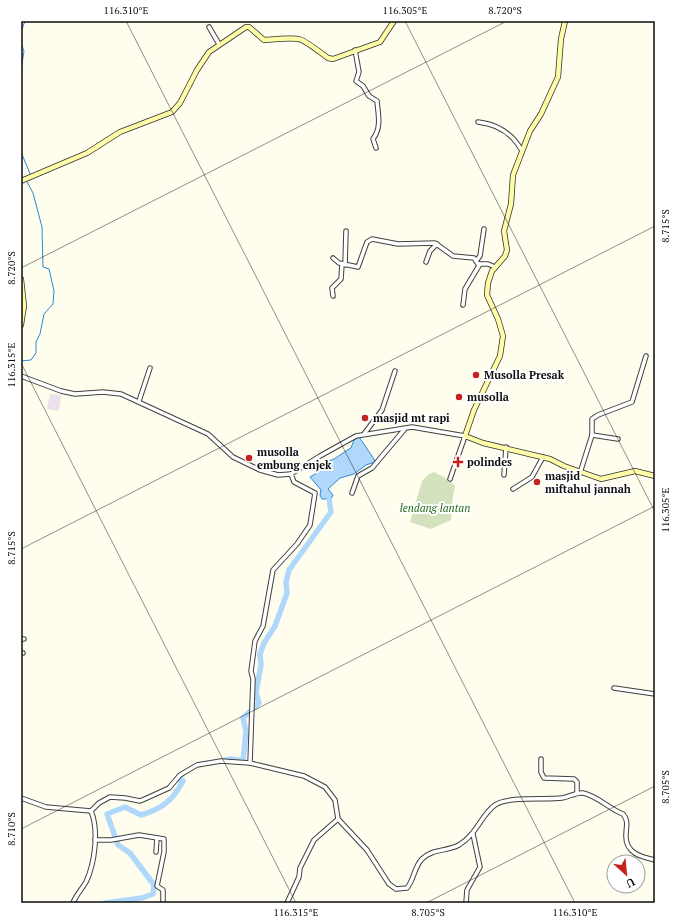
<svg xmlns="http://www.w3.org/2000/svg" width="676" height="924" viewBox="0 0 676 924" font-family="'PT Serif',serif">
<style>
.industrial{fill:#ece1ec}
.cemetery{fill:#d3e2bd}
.water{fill:#afd8fa;stroke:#3188d5}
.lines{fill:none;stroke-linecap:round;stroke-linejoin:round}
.stream{stroke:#3188d5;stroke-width:1}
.river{stroke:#afd8fa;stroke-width:5.5}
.street-casing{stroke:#404040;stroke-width:5.5}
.secondary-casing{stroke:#2f2f2f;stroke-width:6}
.street{stroke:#fff;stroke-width:3.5}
.secondary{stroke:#fffca8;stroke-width:4.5}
.ticks{fill:none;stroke:#0d0d0d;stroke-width:1;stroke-opacity:0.45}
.poi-dot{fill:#c5211d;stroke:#fff;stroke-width:1.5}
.labels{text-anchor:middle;stroke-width:4;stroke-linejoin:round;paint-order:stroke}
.poi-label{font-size:11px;font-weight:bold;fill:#0d0d0d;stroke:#fff;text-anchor:start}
.park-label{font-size:11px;font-style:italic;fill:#24691a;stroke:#fff}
.neatline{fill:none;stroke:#0d0d0d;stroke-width:1.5}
.ticks-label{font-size:10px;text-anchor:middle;fill:#0d0d0d}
</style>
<rect width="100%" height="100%" fill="#fffded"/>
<polygon class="industrial" points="50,394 61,395 59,411 47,409"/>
<path class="cemetery" d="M434,472L449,480L455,486C452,498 452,508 451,520L431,529L410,522L422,481L429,474Z"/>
<path class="water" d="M359,437L374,459L375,462L366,465L354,474L340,478L328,489L333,495L331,499H322L320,495L321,490L310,477L317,473L318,468L322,466L324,462C333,462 343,452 351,448L354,440Z"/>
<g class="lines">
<g class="stream">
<polyline points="21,32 25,21"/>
<polyline points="21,43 24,51 21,70"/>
<polyline points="21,131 21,134"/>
<polyline points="21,152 31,176"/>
<polyline points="21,361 31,360 36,353 36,342 40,334 44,314 53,304 54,291 49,269 43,267 42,227 33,193 26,180"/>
</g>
<g class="river">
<polyline points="222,761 231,759 243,761 246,732 243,718 259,703 256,692 261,665 260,654 264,643 275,626 287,593 286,582 289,570 331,512 329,499"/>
<path d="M105,903L142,898L153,894L154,885L130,853L118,845L107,814L125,807L141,815C162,809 173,800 183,781L178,779L182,775"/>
</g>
<defs>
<g id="street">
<polyline points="209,27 219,44"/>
<path d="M355,50L359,72L356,81L363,86L369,96L377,101C378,114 382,127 373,139L376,148"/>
<path d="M478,122C497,124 513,134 522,151"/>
<polyline points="333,258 339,263 358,267 367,242 372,239 398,244 435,243 453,256 474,258 478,264 488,264 495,267"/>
<polyline points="476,261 480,256 484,229"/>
<polyline points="426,262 430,251 437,244"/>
<polyline points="345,265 346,231"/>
<polyline points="333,296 332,288 341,279 342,264"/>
<polyline points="463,305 465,289 480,264"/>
<polyline points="21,376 61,391 75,394 103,392 121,394 208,434 233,457 260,470 278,475 291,474"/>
<polyline points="139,401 150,368"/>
<polyline points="364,434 382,410 395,371"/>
<polyline points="592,435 618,439"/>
<polyline points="580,473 592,435 592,419 598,415 632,402 646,356"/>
<polyline points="504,475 506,447"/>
<path d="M450,479L465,436L412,427L356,436L320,456L291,474L294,482L315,493L310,525L297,544L273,570L263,626L255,641L251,671L253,679L250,763L304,776L325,787L335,800L338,819L367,850L389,884L396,889L407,888C414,880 414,867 422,859C433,848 446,852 459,845C478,833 481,815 495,805C507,796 547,800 562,798C569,797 576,792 583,793C598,796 609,809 623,814C629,821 626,827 626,835C625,853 641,857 655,860"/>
<polyline points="513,489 532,477 543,457"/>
<polyline points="352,493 358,476 372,468 404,430"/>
<polyline points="21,639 24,639"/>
<polyline points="21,653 23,653"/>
<polyline points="614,688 655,694"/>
<polyline points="541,759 541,772 544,778 574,779 577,782 577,793"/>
<polyline points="21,798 46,807 91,811"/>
<polyline points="95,840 111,840 139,835 164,839 164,852 157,886 163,890 163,903"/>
<polyline points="156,852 157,838"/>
<path d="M73,903C76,895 82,889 86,882C95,863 99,830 91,811L99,803L110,797L125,798L140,801L147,798L169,788L180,775L197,765L221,761L250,763"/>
<polyline points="287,903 299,877 300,868 314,840 338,819"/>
<polyline points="466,903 467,890 480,867 473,834"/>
</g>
<g id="secondary">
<polyline points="565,21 561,39 558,77 541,114 530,131 513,175 511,204 504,231 507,250 505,256 492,271 488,283 487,295 498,319 503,336 500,356 474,410 465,436 483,443 550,459 564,466 601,479 635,471 655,476"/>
<path d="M21,181L87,153L120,132L172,112L180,103L197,70L209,52L246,27H249L264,40C304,38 294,33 328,58L333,59L380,42L394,21"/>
<polyline points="21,279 24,306 21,325"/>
</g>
</defs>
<use href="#street" class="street-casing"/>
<use href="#secondary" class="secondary-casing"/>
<use href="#street" class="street"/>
<use href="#secondary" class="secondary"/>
</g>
<path class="ticks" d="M126,21L575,903M405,21L655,512M21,268L507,21M21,363L296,903M21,549L655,226M21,829L655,506M426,903L655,786"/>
<g class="poi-dot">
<circle cx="476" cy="375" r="4"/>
<circle cx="459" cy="397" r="4"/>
<circle cx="365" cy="418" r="4"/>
<circle cx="249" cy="458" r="4"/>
<path d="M456 456h4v4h4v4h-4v4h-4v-4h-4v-4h4z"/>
<circle cx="537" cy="482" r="4"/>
</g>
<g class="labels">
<g class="poi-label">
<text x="484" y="379">Musolla Presak</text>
<text x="467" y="401">musolla</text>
<text x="373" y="422">masjid mt rapi</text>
<text x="257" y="456">musolla<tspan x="257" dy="13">embung enjek</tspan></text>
<text x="467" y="466">polindes</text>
<text x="545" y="480">masjid<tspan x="545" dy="13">miftahul jannah</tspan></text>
</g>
<g class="park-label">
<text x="435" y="512">lendang lantan</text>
</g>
</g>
<rect width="676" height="924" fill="none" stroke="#ffffff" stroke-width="44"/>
<g transform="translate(626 874) rotate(153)"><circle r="19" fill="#ffffff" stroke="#9e9e9e"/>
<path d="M0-3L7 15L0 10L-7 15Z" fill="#c5211d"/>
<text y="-6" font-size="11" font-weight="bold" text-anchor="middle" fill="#0d0d0d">U</text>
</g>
<rect x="22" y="22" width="632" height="880" class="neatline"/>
<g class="ticks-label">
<text x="126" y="14">116.310°E</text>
<text x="405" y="14">116.305°E</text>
<text x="505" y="14">8.720°S</text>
<text transform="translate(665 226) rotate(-90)" y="4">8.715°S</text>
<text transform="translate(11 268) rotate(-90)" y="4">8.720°S</text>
<text transform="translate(11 365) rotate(-90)" y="4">116.315°E</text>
<text transform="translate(665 510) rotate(-90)" y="4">116.305°E</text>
<text transform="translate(11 548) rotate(-90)" y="4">8.715°S</text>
<text transform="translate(665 787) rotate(-90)" y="4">8.705°S</text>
<text transform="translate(11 829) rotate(-90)" y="4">8.710°S</text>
<text x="296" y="916">116.315°E</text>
<text x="428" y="916">8.705°S</text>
<text x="575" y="916">116.310°E</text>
</g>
</svg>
